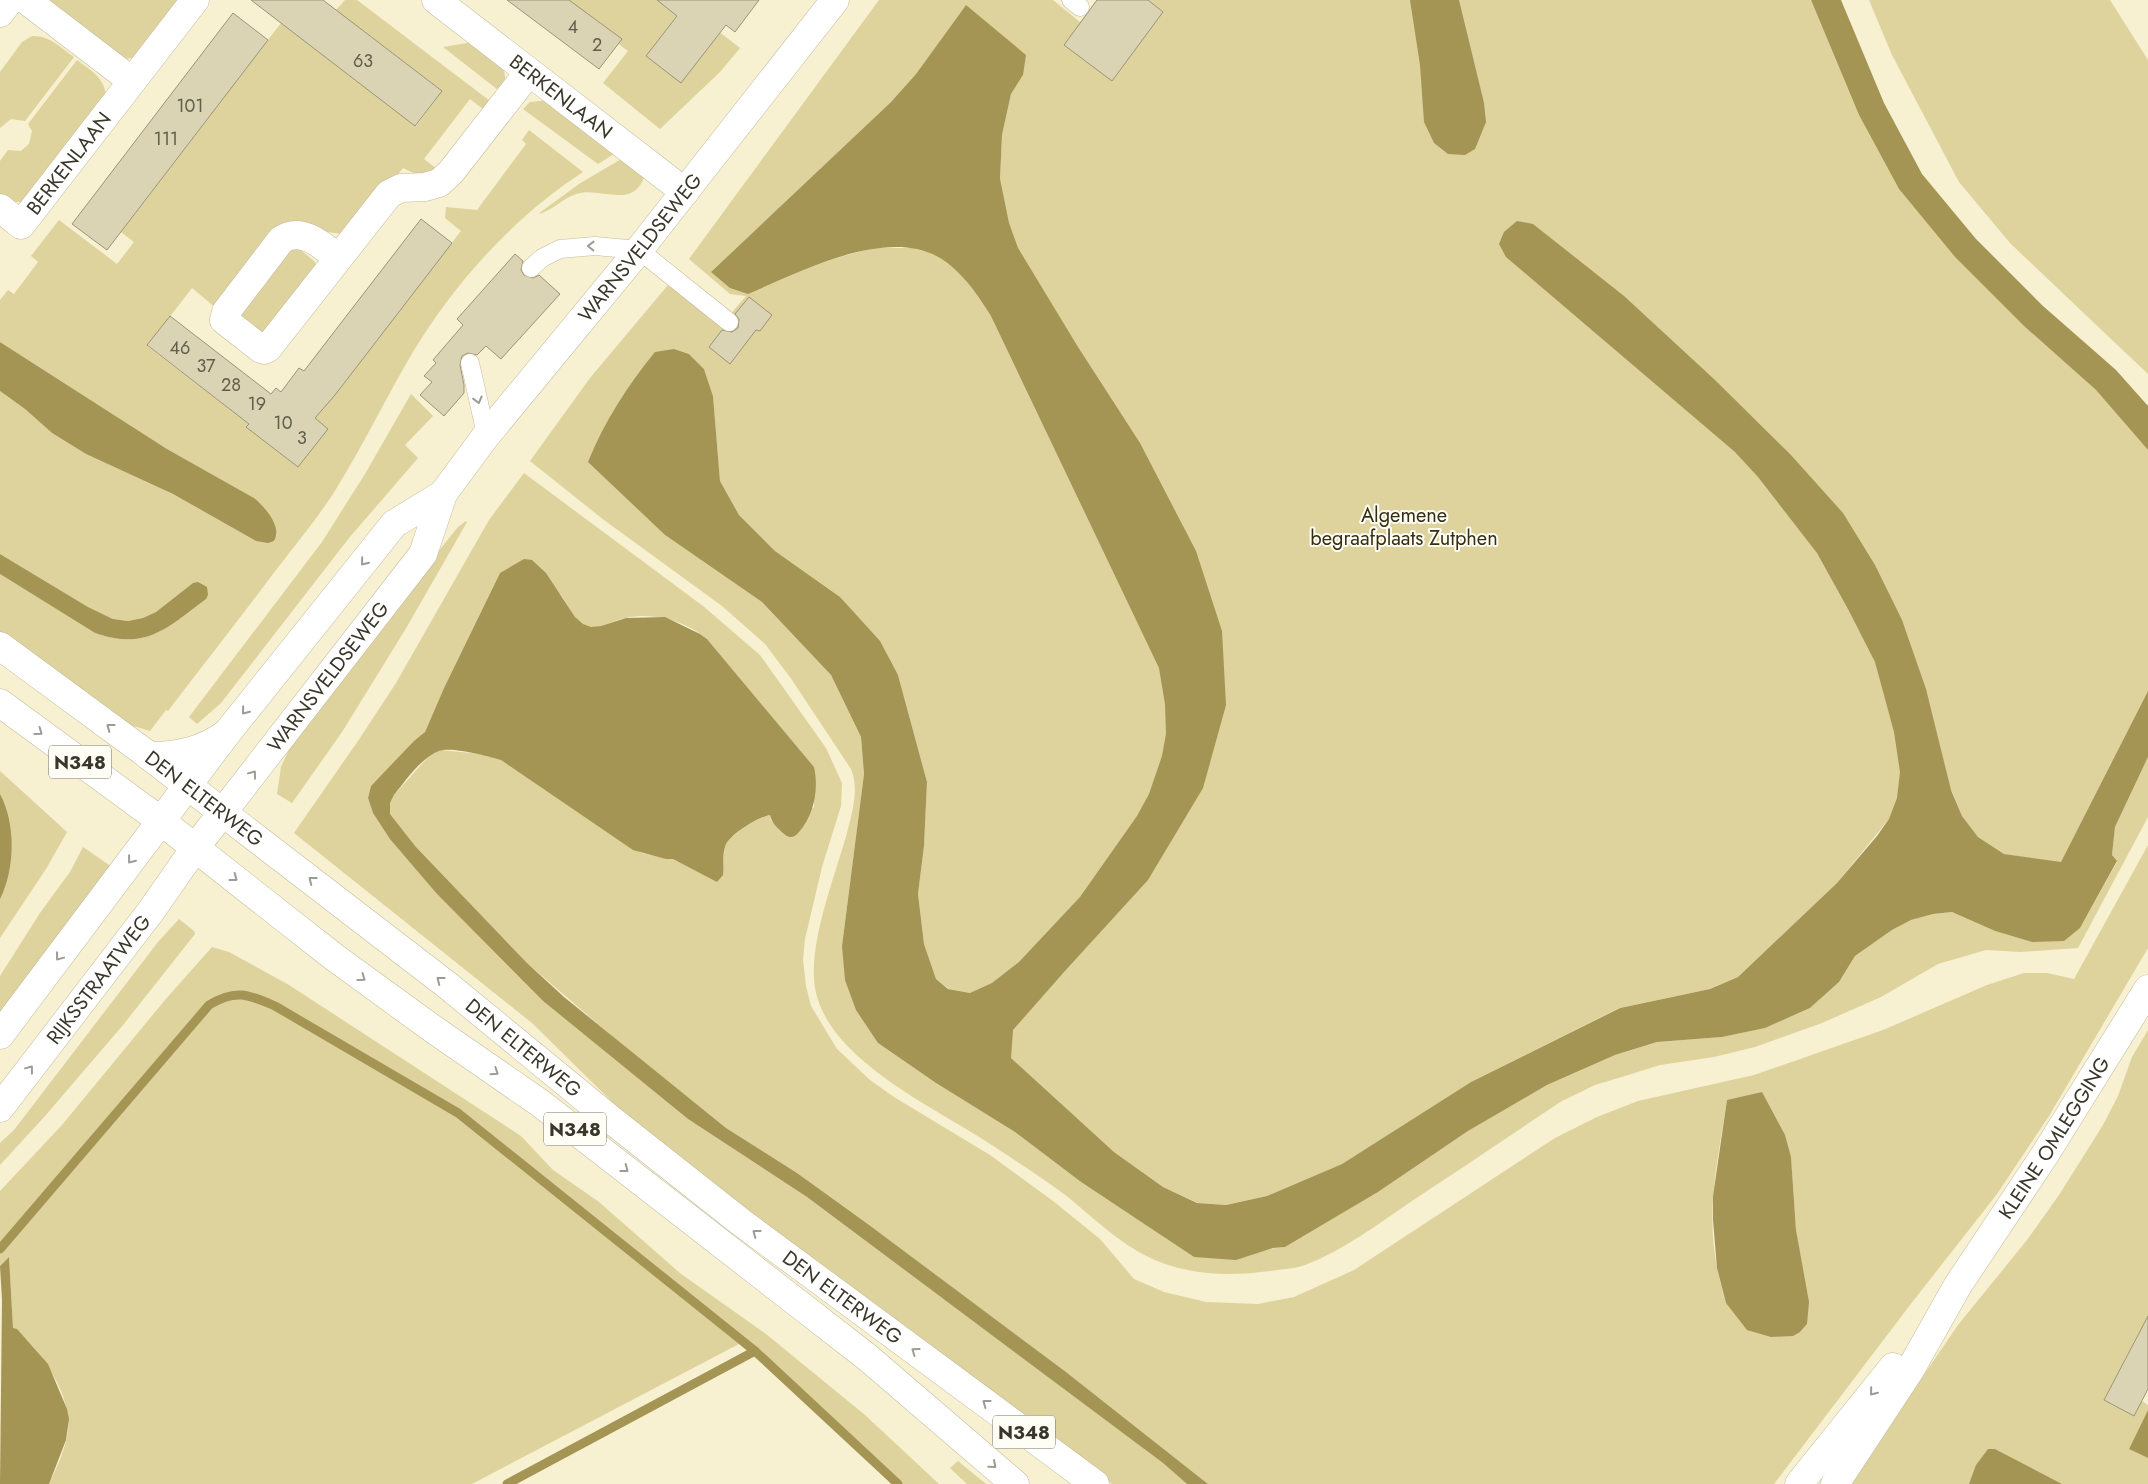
<svg xmlns="http://www.w3.org/2000/svg" width="2148" height="1484" viewBox="0 0 2148 1484" font-family="Jost,sans-serif">
<style>
.green{fill:#ded29d;fill-rule:evenodd}
.water{fill:#a49554}
.lines{fill:none;stroke-linecap:round;stroke-linejoin:round}
.stream{stroke:#a49554;stroke-width:9}
.building{fill:#dad3b4;stroke:#9b9477}
.service-casing{stroke:#c2bb9d;stroke-width:19}
.minor-casing{stroke:#c2bb9d;stroke-width:29}
.tertiary-casing{stroke:#c2bb9d;stroke-width:29}
.primary-casing{stroke:#c2bb9d;stroke-width:29}
.service{stroke:#fff;stroke-width:18}
.minor{stroke:#fff;stroke-width:28}
.tertiary{stroke:#fff;stroke-width:28}
.primary{stroke:#fff;stroke-width:28}
.oneway{stroke:#9c9b94}
.labels{text-anchor:middle;stroke-width:4;stroke-linejoin:round;paint-order:stroke}
.number-label{font-size:18px;fill:#615e4c}
.shield{fill:#fefdf6;stroke:#747267;stroke-width:1}
.shield-label{font-size:19px;font-weight:bold;fill:#39372a}
.street-label{font-size:20px;fill:#39372a;stroke:#fefdf6}
.park-label{font-size:20px;fill:#352e10;stroke:#fefdf6}
</style>
<rect width="100%" height="100%" fill="#f7f0d1"/>
<g class="green">
<polygon points="40,0 182,0 133,58 123,59"/>
<path d="M345,0H357L494,104L488,113L470,99L424,159L442,173L432,182L403,168L359,225L342,234L298,228L216,308L192,288L147,346L249,424L246,427L298,467L327,429L313,417L334,394L461,231L445,218L446,207L477,210L526,144L522,140L529,130L583,172C514,217 456,281 413,352C385,399 362,448 333,494C316,520 295,545 276,570C241,617 204,664 168,711L166,710L150,731L130,725L0,633V574L95,633C146,651 167,628 205,599L208,595L193,583L156,612L143,618L128,621L113,619L88,607L0,554V391L25,409L52,433L86,454L173,494L256,541H274L277,535L273,523L254,498L167,449L0,342V300L8,290L14,294L38,262L31,256L59,220L117,264L134,242L121,232L281,23L416,126L442,91L336,10Z"/>
<polygon points="560,0 678,0 740,48 720,72 660,129 603,83 628,51"/>
<path d="M879,0H1053L1080,22L1097,0H1811L1859,115L1899,189L1955,257L2024,326L2096,390L2148,450V691L2061,863L2004,854L1978,837L1962,816L1952,791L1889,819L1837,883L1738,977L1710,989L1619,1008L1471,1082L1342,1164L1267,1196L1226,1205L1198,1203L1163,1187L1114,1152L1011,1058L970,993L949,989L936,979L924,944L918,894L924,846L927,782L898,675L840,597L775,551L739,515L720,481L713,396L704,369L689,354L674,349L639,510L665,535L762,602L831,675L861,737L864,774L842,946L878,1043L936,1083L1015,1132L1081,1182L1194,1257L1285,1247L1378,1192L1468,1131L1547,1085L1615,1055L1657,1042L1722,1037L1764,1028L1810,1008L1839,982L1855,956L1892,930L1911,920L1933,914L1952,912L1995,931L2032,942L2080,928L2117,862L2112,855L2115,827L2148,757V817L2078,948L2021,952L1986,950L1938,964L1881,997L1822,1023L1755,1047L1714,1057L1660,1065L1625,1076L1595,1085L1562,1101C1512,1134 1462,1168 1412,1201C1378,1224 1344,1250 1305,1265C1297,1268 1286,1269 1277,1270C1235,1276 1195,1277 1155,1260C1120,1245 1093,1217 1064,1194C1038,1175 1010,1157 984,1140C931,1106 839,1063 818,1000C802,954 836,876 848,829C853,809 859,789 851,769L790,677L765,644L722,606L604,520L530,461L590,378L668,285L722,324L746,296L730,294L689,259ZM966,5L1023,75L1011,94L1002,135L1000,179L918,248H872L820,263L711,272L891,102L916,74Z"/>
<polygon points="1869,0 2110,0 2148,60 2148,374 2010,243 1959,182 1892,55"/>
<path d="M32,36C49,35 60,47 74,57L25,121L11,119L0,128V72L22,42Z"/>
<polygon points="473,42 504,70 506,84 502,93 443,47"/>
<path d="M77,60C90,70 104,77 106,95L26,202C16,202 8,202 0,195V161L8,150L21,151L29,144L32,131L28,124Z"/>
<polygon points="550,100 617,152 598,164 523,109 530,102"/>
<path d="M623,158L645,175C633,211 601,186 576,194C563,198 552,211 538,214L579,184Z"/>
<polygon points="297,247 314,261 317,266 269,333 261,333 240,314 283,250"/>
<polygon points="411,394 433,416 405,445 418,458 349,538 221,703 197,724 189,717 322,542 365,474"/>
<path d="M524,473L703,606L760,655L826,748L842,783L841,806L822,867L805,939L803,960L806,986L811,1006L837,1049L870,1080L894,1097L990,1155L1053,1201L1100,1239L1134,1279L1164,1292L1206,1302L1258,1304L1294,1297L1354,1270L1555,1138L1597,1117L1638,1101L1754,1075L1883,1030L1987,985L2024,973H2047L2074,979L2148,845V948L2049,1116L1997,1194L1910,1305L1774,1484H1208L1066,1372L797,1173L726,1128L627,1049L527,963L416,847L390,814V803L394,795L429,756L441,750L481,754L501,760L642,853L673,859L717,881C727,868 721,862 725,847C728,836 758,817 770,815L771,820L780,831L814,807V767L707,639C684,620 654,612 625,618C614,620 603,628 591,627C573,625 569,602 558,592C552,586 511,576 500,573L444,688L425,732L371,786L368,798L373,813L437,894L543,1001L688,1119L807,1197L1163,1463L1187,1484H1112L661,1150L532,1023L294,833L360,738L396,683L489,520ZM1727,1100L1791,1157L1796,1230L1807,1324L1800,1332L1726,1303C1721,1285 1716,1266 1714,1247C1708,1198 1720,1148 1727,1100Z"/>
<polygon points="466,521 467,522 405,630 342,732 292,803 277,794 281,767 291,745 425,568 458,527"/>
<polygon points="0,771 67,832 46,869 0,938"/>
<polygon points="83,847 112,867 0,1020 0,976 40,913 70,872"/>
<polygon points="179,919 194,931 195,934 123,1025 45,1116 0,1165 0,1143 14,1130 158,942"/>
<path d="M212,947L229,952L289,985L521,1136L553,1170L599,1202L681,1274L766,1334L865,1415L939,1484H901L739,1344L472,1484H49C57,1467 66,1448 68,1430C72,1395 40,1347 13,1329L9,1257L0,1266V1191L62,1125L165,1000Z"/>
<polygon points="2148,1030 2148,1342 2137,1336 2104,1400 2134,1416 2142,1401 2148,1405 2148,1410 2129,1449 2148,1458 2148,1484 2062,1484 1995,1449 1988,1449 1969,1484 1849,1484 1958,1325 2027,1240 2059,1195 2103,1125 2118,1096 2132,1057"/>
<polygon points="958,1461 986,1484 967,1484 950,1468"/>
</g>
<g class="water">
<polygon points="1410,0 1459,0 1484,103 1486,122 1475,149 1465,155 1448,154 1434,143 1424,122 1420,65"/>
<polygon points="1811,0 1841,0 1884,103 1922,174 1976,239 2043,306 2116,370 2148,406 2148,450 2096,390 2024,326 1955,257 1899,189 1859,115"/>
<path d="M966,5L1026,55L1023,75L1011,94L1002,135L1000,179L1009,223L1018,248L1078,347L1140,443L1196,551L1222,631L1226,705L1203,788L1148,880L1064,972L1013,1030L1011,1058L1114,1152L1163,1187L1197,1203L1226,1205L1267,1196L1342,1164L1471,1082L1620,1008L1710,989L1738,977L1837,883L1877,836L1889,819L1897,798L1900,772L1894,732L1875,662L1848,609L1817,553L1758,477L1735,452L1506,257L1499,244L1504,232L1517,221L1533,224L1624,296L1715,380L1790,454L1843,513L1875,565L1902,620L1926,689L1951,790L1962,816L1978,837L2004,854L2061,862L2148,691V757L2115,827L2112,855L2117,861L2080,928L2064,941L2032,942L1995,931L1952,912L1933,914L1911,920L1892,930L1855,956L1839,982L1810,1008L1765,1028L1722,1037L1657,1042L1615,1055L1547,1085L1468,1131L1378,1192L1285,1247L1273,1248L1236,1260L1194,1257L1081,1182L1015,1132L936,1083L878,1043L856,1010L845,980L842,946L864,774L861,737L831,675L762,602L665,535L588,462C604,422 628,385 655,352L674,349L689,354L704,369L713,396L720,481L739,515L775,551L840,597L880,641L898,675L927,782L924,846L918,894L924,944L936,979L948,989L970,993L992,983L1019,962L1080,897L1137,816L1149,794L1162,756L1166,734L1165,704L1159,668L991,316C979,297 968,280 950,265C897,220 802,271 748,294L730,288L711,272L891,102L916,74Z"/>
<path d="M0,342L167,449L254,498C264,506 283,527 274,541L268,543L256,541L173,494L86,454L52,433L25,409L0,391Z"/>
<path d="M0,554L88,607L113,619L128,621L143,618L156,612L193,583L198,582L207,587L208,595L206,599C167,628 146,651 95,633L0,574Z"/>
<path d="M524,559L532,560L546,573L575,617L583,624L591,627L601,626L626,618L665,617L700,634L707,639L814,767C819,789 814,815 799,832C794,838 789,839 783,833C777,828 772,823 770,815C758,817 728,835 725,847C722,856 724,865 723,875L717,882L673,859H666L633,850L501,760C489,756 450,746 439,751C421,758 406,780 394,795L390,803V814L416,847L527,963L564,997L726,1128L797,1173L869,1225L1066,1372L1208,1484H1187L1163,1463L807,1197L688,1119L543,1001L437,894L390,839L373,813L368,798L371,786L414,741L425,732L444,688L500,573Z"/>
<path d="M0,794C16,824 15,869 0,899Z"/>
<polygon points="1762,1092 1785,1135 1791,1157 1796,1230 1809,1302 1807,1324 1800,1332 1793,1336 1771,1337 1747,1330 1726,1303 1717,1268 1713,1220 1713,1196 1727,1100"/>
<polygon points="9,1257 13,1328 17,1329 48,1364 67,1409 69,1419 66,1440 49,1484 0,1484 2,1300 0,1266"/>
<polygon points="2148,1410 2148,1458 2129,1449"/>
<polygon points="1988,1449 1995,1449 2062,1484 1969,1484 1976,1465"/>
</g>
<g class="lines">
<g class="stream">
<path d="M0,1249L209,1005C235,989 248,994 275,1006L458,1113L755,1351L898,1484"/>
<polyline points="507,1484 755,1351"/>
</g>
</g>
<g class="building">
<polygon points="251,0 323,0 442,91 415,126"/>
<polygon points="507,0 569,0 622,39 599,69"/>
<polygon points="657,0 759,0 735,32 726,25 681,83 646,56 677,16"/>
<polygon points="1097,0 1148,0 1163,12 1112,81 1064,45"/>
<polygon points="233,13 268,40 107,250 72,224"/>
<polygon points="421,219 452,243 335,395 315,418 328,429 298,467 246,427 249,424 147,345 170,316 271,394 276,388 281,392 299,368 304,371"/>
<polygon points="515,254 523,261 521,270 524,275 533,278 539,275 560,294 501,359 486,346 477,355 468,353 462,356 460,365 464,385 464,393 444,416 420,395 432,382 424,376 436,363 433,360 463,325 457,319"/>
<polygon points="749,297 772,315 760,331 756,330 730,364 709,347 722,330 732,332 738,328 739,319 735,314"/>
<polygon points="2148,1316 2148,1389 2134,1416 2104,1400"/>
</g>
<g class="lines">
<defs>
<g id="service">
<polyline points="1071,0 1080,7"/>
<polyline points="531,268 542,258 560,249 595,246 639,250 729,322"/>
<polyline points="470,363 483,421 485,437"/>
</g>
<g id="minor">
<polyline points="26,0 132,81"/>
<path id="s1" d="M436,0L685,192"/>
<polyline points="0,13 10,0"/>
<path id="s2" d="M0,208L21,225L195,0"/>
<path d="M338,258C322,245 301,226 281,240L226,312L224,320L261,349L264,350L268,348L389,194L401,188L425,187L439,183L451,172L529,72"/>
<polyline points="0,1035 227,733 394,524 443,494"/>
<path id="s3" d="M0,1108L151,911L195,848L423,554L443,494L485,437L639,250L835,0"/>
</g>
<g id="tertiary">
<polyline points="1799,1484 1893,1367"/>
<path id="s4" d="M1835,1484L1910,1370L1958,1285L2044,1156L2148,989"/>
</g>
<g id="primary">
<path id="s5" d="M0,646L140,749L447,985L609,1118L742,1223L1095,1484"/>
<polyline points="0,703 161,821 334,957 433,1029 540,1103 867,1357 1015,1484"/>
<path d="M149,756C179,756 202,751 227,733"/>
</g>
</defs>
<use href="#service" class="service-casing"/>
<use href="#minor" class="minor-casing"/>
<use href="#tertiary" class="tertiary-casing"/>
<use href="#primary" class="primary-casing"/>
<use href="#service" class="service"/>
<use href="#minor" class="minor"/>
<use href="#tertiary" class="tertiary"/>
<use href="#primary" class="primary"/>
</g>
<defs><path id="oneway-chevron" d="M-2-3.5L2.5 0L-2 3.5" fill="none" stroke-width="1.6" stroke-linecap="round" stroke-linejoin="round" transform="scale(1.25)"/></defs>
<g class="oneway">
<use href="#oneway-chevron" transform="translate(591 246) rotate(-179)"/>
<use href="#oneway-chevron" transform="translate(478 400) rotate(76)"/>
<use href="#oneway-chevron" transform="translate(364 562) rotate(129)"/>
<use href="#oneway-chevron" transform="translate(245 711) rotate(129)"/>
<use href="#oneway-chevron" transform="translate(110 727) rotate(-143)"/>
<use href="#oneway-chevron" transform="translate(39 732) rotate(36)"/>
<use href="#oneway-chevron" transform="translate(253 774) rotate(-53)"/>
<use href="#oneway-chevron" transform="translate(131 860) rotate(128)"/>
<use href="#oneway-chevron" transform="translate(234 878) rotate(37)"/>
<use href="#oneway-chevron" transform="translate(312 880) rotate(-142)"/>
<use href="#oneway-chevron" transform="translate(59 957) rotate(127)"/>
<use href="#oneway-chevron" transform="translate(362 978) rotate(36)"/>
<use href="#oneway-chevron" transform="translate(440 980) rotate(-142)"/>
<use href="#oneway-chevron" transform="translate(30 1069) rotate(-53)"/>
<use href="#oneway-chevron" transform="translate(495 1072) rotate(34)"/>
<use href="#oneway-chevron" transform="translate(625 1169) rotate(38)"/>
<use href="#oneway-chevron" transform="translate(756 1233) rotate(-143)"/>
<use href="#oneway-chevron" transform="translate(915 1351) rotate(-144)"/>
<use href="#oneway-chevron" transform="translate(1873 1392) rotate(129)"/>
<use href="#oneway-chevron" transform="translate(986 1403) rotate(-143)"/>
<use href="#oneway-chevron" transform="translate(993 1465) rotate(41)"/>
</g>
<g class="labels">
<g class="number-label">
<text x="573" y="33">4</text>
<text x="597" y="51">2</text>
<text x="363" y="67">63</text>
<text x="190" y="112">101</text>
<text x="166" y="145">111</text>
<text x="180" y="354">46</text>
<text x="206" y="372">37</text>
<text x="231" y="391">28</text>
<text x="257" y="410">19</text>
<text x="283" y="429">10</text>
<text x="302" y="444">3</text>
</g>
<g class="shield">
<rect x="49" y="745.5" width="62" height="33" rx="4"/>
<rect x="544" y="1112.5" width="62" height="33" rx="4"/>
<rect x="993" y="1415.5" width="62" height="33" rx="4"/>
</g>
<g class="shield-label">
<text x="80" y="769">N348</text>
<text x="575" y="1136">N348</text>
<text x="1024" y="1439">N348</text>
</g>
<g class="street-label">
<text dy="7" stroke="none"><textPath href="#s1" startOffset="158">BERKENLAAN</textPath></text>
<text dy="7" stroke="none"><textPath href="#s2" startOffset="105">BERKENLAAN</textPath></text>
<text dy="7" stroke="none"><textPath href="#s3" startOffset="1076">WARNSVELDSEWEG</textPath></text>
<text dy="7" stroke="none"><textPath href="#s3" startOffset="542">WARNSVELDSEWEG</textPath></text>
<text dy="7" stroke="none"><textPath href="#s5" startOffset="255">DEN ELTERWEG</textPath></text>
<text dy="7" stroke="none"><textPath href="#s3" startOffset="162">RIJKSSTRAATWEG</textPath></text>
<text dy="7" stroke="none"><textPath href="#s5" startOffset="660">DEN ELTERWEG</textPath></text>
<text dy="7" stroke="none"><textPath href="#s4" startOffset="410">KLEINE OMLEGGING</textPath></text>
<text dy="7" stroke="none"><textPath href="#s5" startOffset="1065">DEN ELTERWEG</textPath></text>
</g>
<g class="park-label">
<text x="1404" y="522">Algemene<tspan x="1404" dy="23">begraafplaats Zutphen</tspan></text>
</g>
</g>
</svg>
